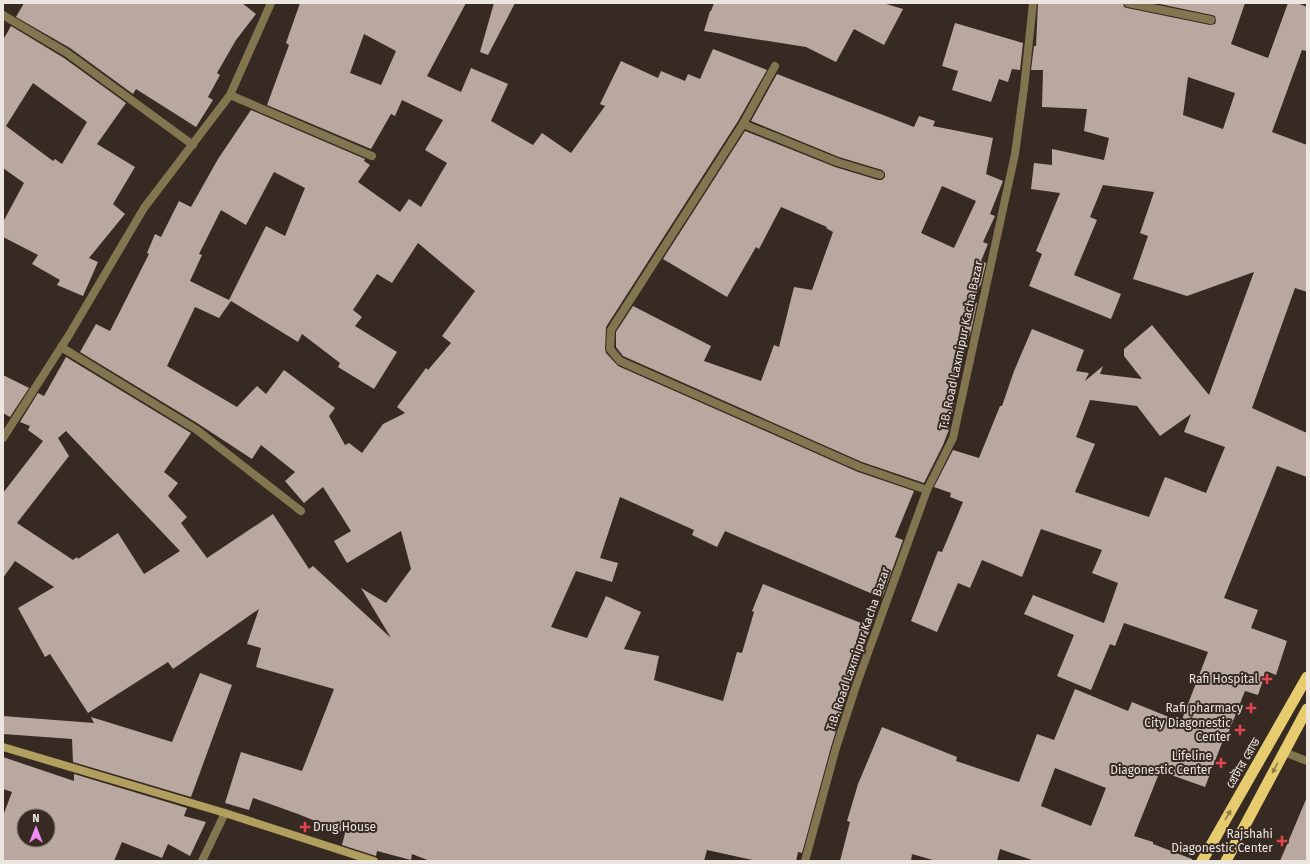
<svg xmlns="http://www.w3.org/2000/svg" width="1310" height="864" viewBox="0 0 1310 864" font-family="'Fira Sans','Noto Sans Bengali',sans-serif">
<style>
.building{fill:#b8a89f;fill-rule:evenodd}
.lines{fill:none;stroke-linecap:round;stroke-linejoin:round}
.service{stroke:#81764f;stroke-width:8}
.minor{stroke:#81764f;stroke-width:8}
.secondary{stroke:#b09f5e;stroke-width:8}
.trunk{stroke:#e6cc6e;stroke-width:11}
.oneway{fill:#8e7b48}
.health-dot{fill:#e0444e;stroke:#372a23;stroke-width:1.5}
.labels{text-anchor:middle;stroke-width:4;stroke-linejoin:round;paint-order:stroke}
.street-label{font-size:12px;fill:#ede5e0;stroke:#372a23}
.poi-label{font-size:12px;fill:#ede5e0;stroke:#372a23;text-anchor:end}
</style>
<rect width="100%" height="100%" fill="#372a23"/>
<g class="building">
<polygon points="24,3 242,3 256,14 236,40 217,73 220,75 208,97 213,100 196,127 136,89 133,94 70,48 16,17"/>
<path d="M300,3H466L427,76L461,92L471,68L508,84L491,121L533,145L542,133L571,153L605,106L600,104L621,61L658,78L661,71L685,81L688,74L700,79L713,49L767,70L738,121L606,327L605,349L606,353L618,366L858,472L914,491L895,537L903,540L882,598L725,531L717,547L692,535L694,530L620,497L600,558L618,563L612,582L576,571L551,627L587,638L606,596L641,612L624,649L659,656L654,680L723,701L737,652L742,653L754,612L752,611L763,584L871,627L840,707L843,708L831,747L802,853L798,852L796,861H757L707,850L704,861H430L412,854L411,860L377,851L376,856L342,845L345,833L298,814L253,798L249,810L225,803L241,752L302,771L334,689L256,667L261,648L247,644L259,609L173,669L168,662L88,713L50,654L45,657L18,608L54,587L15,561L3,578V493L43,441L28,430L30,426L20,422L38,393L44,396L66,357L191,433L164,472L178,483L168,496L187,517L181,523L207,558L273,514L309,569L313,566L391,638L361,588L386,603L411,569L401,531L347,563L334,541L351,531L323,487L304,503L285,481L295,472L261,445L252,459L197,423L80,352L96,324L110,331L149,254L147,253L155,234L161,237L179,201L191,207L218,159L251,110L365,159L364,161L370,165L358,182L400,212L409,199L421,207L447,163L425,150L443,120L402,100L395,116L391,114L371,149L267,105L289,45L286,43ZM364,34L396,51L381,85L350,73ZM274,172L305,188L285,236L266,226L229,300L190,281L202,255L199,254L221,210L246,225ZM418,243L475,291L442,336L451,343L428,370L426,368L397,407L405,413L383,424L362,453L349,443L345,445L329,416L335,408L284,370L266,394L257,386L237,407L167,366L195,307L219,318L231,301L298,342L302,334L340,363L338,367L374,389L397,352L355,326L362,317L353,310L377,274L392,283ZM66,431L180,551L144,574L118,533L78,559L77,557L73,560L17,523L69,456L58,438Z"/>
<polygon points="494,3 515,3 488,55 480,52"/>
<polygon points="714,3 883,3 903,9 884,45 854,29 836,62 806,47 704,31 710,11 711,11"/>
<path d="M1038,3H1123L1124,7L1127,8L1210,25L1215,24L1216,21L1215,16L1212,15L1155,3H1245L1231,44L1268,58L1288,3H1297L1307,7V51L1302,50L1272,132L1307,145V292L1295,288L1252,408L1307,433V477L1277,466L1224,598L1258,610L1251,628L1287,641L1276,675L1266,671L1258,695L1245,691L1227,736L1225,735L1205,787L1160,771L1134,836L1153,842V844L1192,859V861H1035L1000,849L997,861H936L912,854L911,861H840L850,822L847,821L858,784L882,727L957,757L956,761L1019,782L1037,734L1054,740L1075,689L1128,711L1132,702L1181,722L1208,652L1124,623L1115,646L1110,644L1091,690L1057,676L1074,635L1024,614L1033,595L1104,623L1118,583L1092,573L1102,550L1041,529L1022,577L982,560L970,588L958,583L937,632L911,621L938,551L942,552L963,502L950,497L951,493L934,487L953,450L979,458L1000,406H1002L1014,371L1032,329L1084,350L1076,371L1089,373L1085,381L1103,366L1100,374L1142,379L1124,356V349L1152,325L1209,395L1254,272L1187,296L1133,279L1148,236L1140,233L1154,192L1103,185L1090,217L1097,220L1074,275L1121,294L1111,319L1029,286L1042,254L1036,251L1060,193L1031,189L1034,163L1052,165V149L1104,160L1109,138L1084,131L1087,109L1042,107L1043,70H1031L1034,46H1036ZM1188,77L1235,93L1223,129L1183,115ZM1090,400L1137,406L1160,436L1191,414L1184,432L1225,447L1206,493L1165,477L1149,517L1075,492L1095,444L1076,437ZM1055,768L1106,788L1091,826L1041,806Z"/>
<polygon points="955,23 1023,43 1020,70 1012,69 1008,82 999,79 991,102 952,90 958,71 942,66"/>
<path d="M11,26L64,58L126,103L97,144L135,167L113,204L125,214L89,258L98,262L83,296L57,285L60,280L32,264L38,255L3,237V222L24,183L3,168V40ZM33,83L87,122L62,164L55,159L53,161L6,126Z"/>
<path d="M777,74L914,127L919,116L935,121L933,126L993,138L986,174L1003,181L990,214L995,216L983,242L988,244L981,261L986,263L981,284L973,301L977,303L971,331L963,353L965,354L948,400L955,402L948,427H950L943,445L924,483L862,462L623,356L616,347V332L633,306L711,346L704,361L761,381L774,345L779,347L794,287L812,290L833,232L826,228L827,227L781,207L759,249L756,247L727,297L663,259L745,131L835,167L878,180H882L885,177V173L882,170L839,157L751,121ZM942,186L976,201L954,248L921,233Z"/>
<polygon points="3,375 29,388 10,417 3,413"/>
<polygon points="200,673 232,685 191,797 73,762 72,739 3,734 3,716 94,723 91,717 172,742"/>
<path d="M3,757L74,781V774L187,808L184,816L206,822L190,856L168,844L162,858L122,842L114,861H3V816L12,792L3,789ZM24,816H48V840H24Z"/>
<polygon points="1307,797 1307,861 1280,861"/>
</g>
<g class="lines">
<polyline class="service" points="230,95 372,156"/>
<g class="minor">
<polyline points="1128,3 1211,20"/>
<polyline points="3,15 67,53 193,145"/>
<polyline points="775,66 743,124 611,330 610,349 620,361 860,467 927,490"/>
<polyline points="743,124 837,162 880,175"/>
<polyline points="61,347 197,430 301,511"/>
<polyline points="3,438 69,335 144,208 230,95 271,3"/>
<polyline points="1284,752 1307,761"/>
<polyline points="202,861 225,813"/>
<polyline points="805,861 836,748 856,686 927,490 953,438 1015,154 1024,88 1033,3"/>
</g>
<polyline class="secondary" points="3,747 225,813 374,861"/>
<g class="trunk">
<polyline points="1202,861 1307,677"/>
<polyline points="1226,861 1307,709"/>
</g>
</g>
<defs><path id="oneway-solid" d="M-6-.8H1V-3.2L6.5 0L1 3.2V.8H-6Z"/></defs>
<g class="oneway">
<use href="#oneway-solid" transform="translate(1275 768) rotate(118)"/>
<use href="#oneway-solid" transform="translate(1228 815) rotate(-60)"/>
</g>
<g class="health-dot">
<path d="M1265 673h4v4h4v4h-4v4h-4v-4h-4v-4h4z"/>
<path d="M1249 702h4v4h4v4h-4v4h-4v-4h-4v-4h4z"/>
<path d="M1238 724h4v4h4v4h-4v4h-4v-4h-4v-4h4z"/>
<path d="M1219 757h4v4h4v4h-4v4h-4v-4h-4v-4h4z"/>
<path d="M303 821h4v4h4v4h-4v4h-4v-4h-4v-4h4z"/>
<path d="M1280 835h4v4h4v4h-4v4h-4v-4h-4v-4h4z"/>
</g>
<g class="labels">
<g class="street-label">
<text transform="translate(961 345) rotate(-78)" y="4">T.B. Road Laxmipur Kacha Bazar</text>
<text transform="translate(858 649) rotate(-71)" y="4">T.B. Road Laxmipur Kacha Bazar</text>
<text transform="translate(1243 763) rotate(-60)" y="4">গ্রেটার রোড</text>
</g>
<g class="poi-label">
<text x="1258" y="683">Rafi Hospital</text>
<text x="1243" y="712">Rafi pharmacy</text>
<text x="1231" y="727">City Diagonestic<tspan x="1231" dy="14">Center</tspan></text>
<text x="1212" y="760">Lifeline<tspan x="1212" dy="14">Diagonestic Center</tspan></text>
<text x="313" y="831" text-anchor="start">Drug House</text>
<text x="1273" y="838">Rajshahi<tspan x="1273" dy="14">Diagonestic Center</tspan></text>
</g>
</g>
<rect width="1310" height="864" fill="none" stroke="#ede5e0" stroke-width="8"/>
<g transform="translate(36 828)"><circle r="19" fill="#372a23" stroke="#80756f"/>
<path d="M0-3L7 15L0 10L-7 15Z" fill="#ef8bf6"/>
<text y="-6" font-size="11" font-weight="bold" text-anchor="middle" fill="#ede5e0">N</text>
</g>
</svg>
